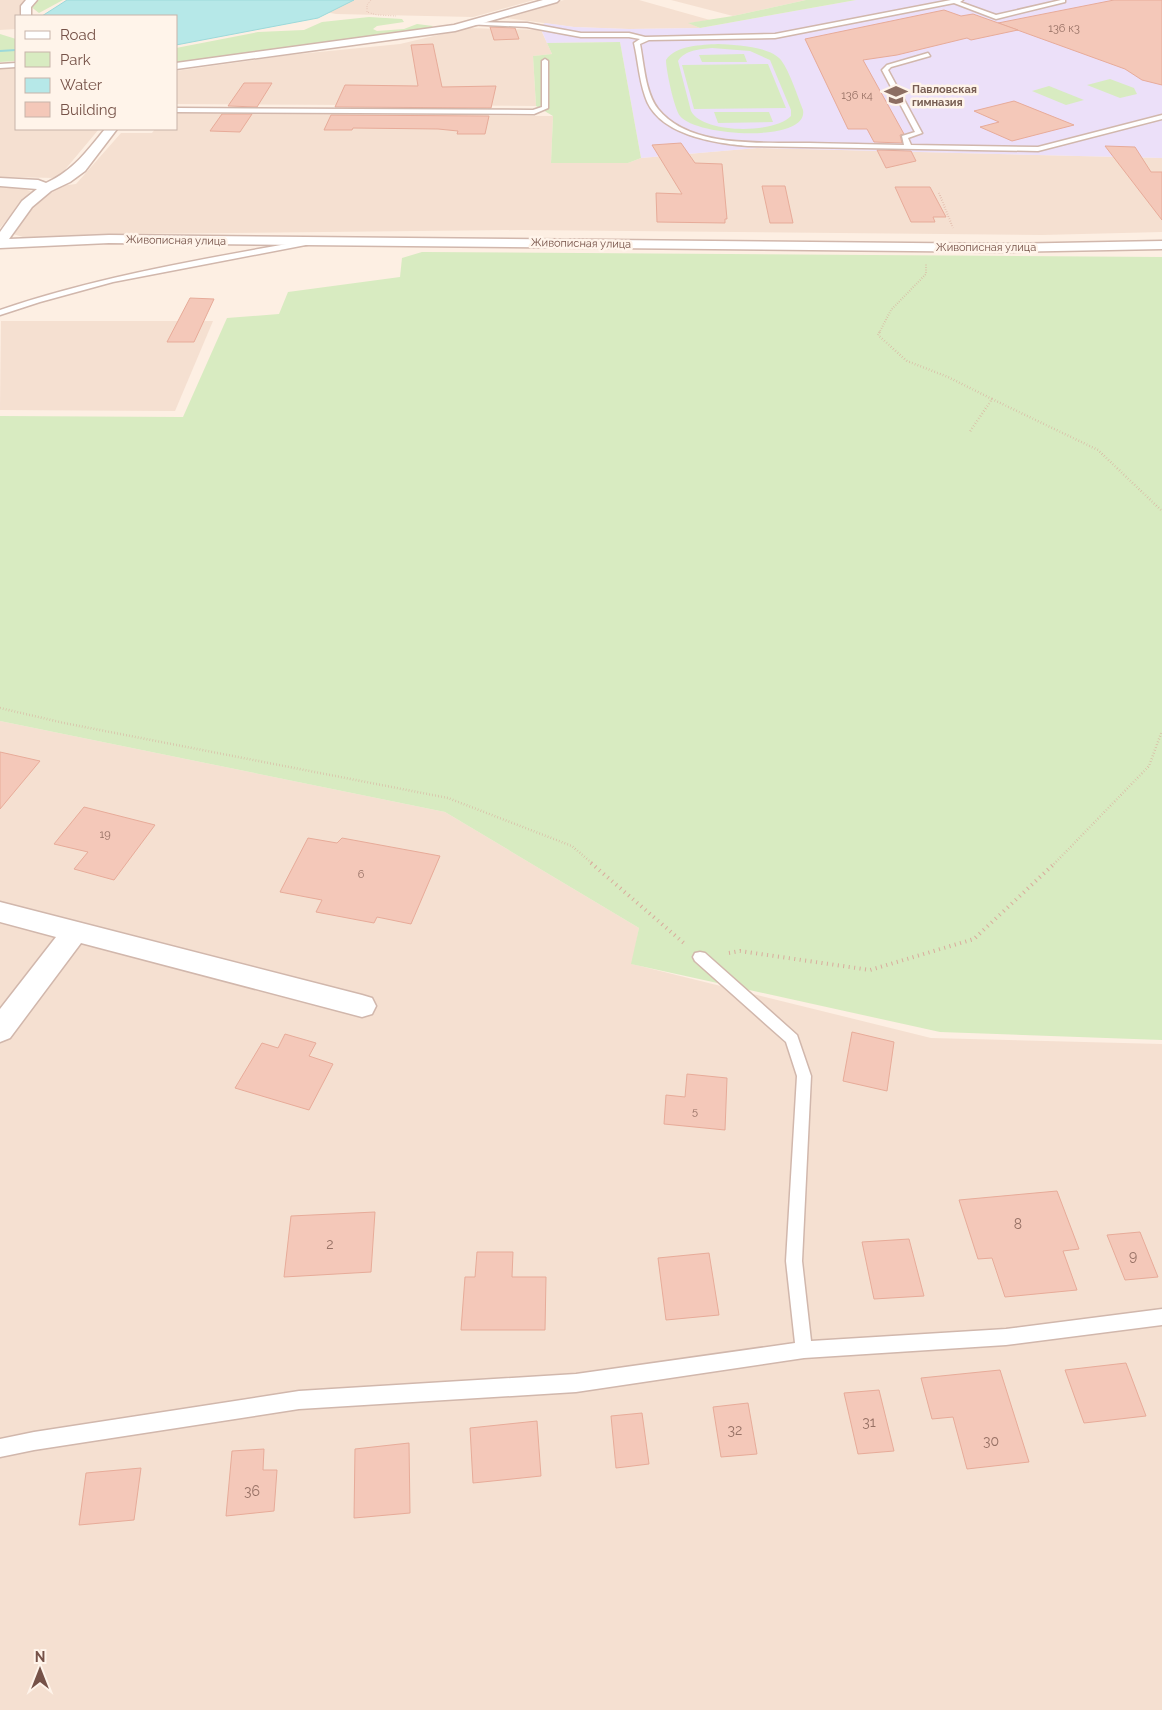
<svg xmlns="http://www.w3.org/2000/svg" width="1162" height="1710" viewBox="0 0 1162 1710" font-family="Raleway,sans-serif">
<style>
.residential{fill:#f5e0d1}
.education{fill:#ece0f9}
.green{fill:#d8ebc1;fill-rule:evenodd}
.water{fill:#b6e8e8;stroke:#9cd9da}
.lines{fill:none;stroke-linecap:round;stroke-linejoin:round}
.stream{fill:#9cd9da;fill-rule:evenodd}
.building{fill:#f4c8b9;stroke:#e7ab99}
.lane-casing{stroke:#d1b7ac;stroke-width:3}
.street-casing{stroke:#d1b7ac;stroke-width:3}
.path-far3{stroke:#d9ab9c;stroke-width:1;stroke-dasharray:0.5 2;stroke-linecap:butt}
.path-far2{stroke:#d9ab9c;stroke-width:2;stroke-dasharray:0.5 2;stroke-linecap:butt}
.path-far1{stroke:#d9ab9c;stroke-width:2.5;stroke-dasharray:0.5 2.5;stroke-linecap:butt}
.path{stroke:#d9ab9c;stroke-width:4;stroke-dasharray:1 4.5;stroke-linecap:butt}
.lane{fill:#fff;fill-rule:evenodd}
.street{fill:#fff;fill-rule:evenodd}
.labels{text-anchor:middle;stroke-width:5;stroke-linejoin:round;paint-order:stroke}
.number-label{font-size:11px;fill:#967064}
.far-education-label{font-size:11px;font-weight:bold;fill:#785e54;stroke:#fff4ea;text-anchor:start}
.far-street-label{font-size:11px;fill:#765248;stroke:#fff4ea}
.near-number-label{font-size:14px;fill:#967064}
</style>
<rect width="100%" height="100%" fill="#fdefe3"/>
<g class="residential">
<polygon points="0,0 26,0 21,5 19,16 16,16 16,29 0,30"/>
<polygon points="259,0 534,0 473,17 336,14"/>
<polygon points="564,0 639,0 710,20 689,23 700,28 629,29 574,27 499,17"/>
<polygon points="671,0 806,0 733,16"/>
<polygon points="468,28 541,30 552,54 533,56 536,106 176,104 176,71 289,55 400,44"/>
<polygon points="16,67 16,129 99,129 58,178 0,177 0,68"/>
<polygon points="176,113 553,116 551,163 628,163 641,158 757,148 1162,158 1162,232 1042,235 521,230 125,234 26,238 13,234 36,203 60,186 76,184 121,133 152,133 155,129 176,129"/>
<polygon points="0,186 11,186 31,191 0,228"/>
<polygon points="1,321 213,321 175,411 0,410"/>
<polygon points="0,721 445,812 639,928 632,964 931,1038 1162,1044 1162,1710 0,1710"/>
</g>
<polygon class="education" points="856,0 1162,0 1162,158 757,148 641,158 620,42 547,43 540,27 545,23 574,27 629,29 700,28"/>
<g class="green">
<polygon points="39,0 63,0 39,13 30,6"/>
<polygon points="806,0 856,0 700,28 688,23 733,16"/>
<polygon points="369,17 402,19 404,22 377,26 373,29 377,31 404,29 417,24 433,26 428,29 176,63 176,48 258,32 304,30 322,22"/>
<polygon points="0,34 16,39 16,61 0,62"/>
<polygon points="620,42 641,158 628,163 551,163 553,116 536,106 533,56 552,54 547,43"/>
<path d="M718,44C735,45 770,46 781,60C790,72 797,95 803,110C809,143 697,137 680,116C674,108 666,70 666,60C676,45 702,45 718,44ZM712,48L750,51L770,60L791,110V116C774,134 703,134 691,111L678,61C685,50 700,49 712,48Z"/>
<polygon points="744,54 747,62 702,62 699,55"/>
<polygon points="768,64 786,108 694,109 682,65"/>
<polygon points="1110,79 1134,88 1137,94 1120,98 1087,85"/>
<polygon points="1049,86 1084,100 1066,105 1032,91"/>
<polygon points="714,112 769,112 773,122 718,123"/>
<polygon points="422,252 1162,257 1162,1040 940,1032 631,964 639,928 445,812 0,721 0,416 183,417 227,318 279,314 288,292 400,277 402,258"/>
</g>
<polygon class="water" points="67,0 354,0 318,18 176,45 176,16 42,16"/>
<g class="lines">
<polygon class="stream" points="16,49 16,51 0,52 0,50"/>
</g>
<g class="building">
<polygon points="1114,0 1162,0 1162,85 1142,80 1125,69 998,23"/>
<polygon points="944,10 961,16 973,14 1018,30 971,40 967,38 897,55 863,60 904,134 900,135 902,143 874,142 867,129 848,129 805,39"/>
<polygon points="490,27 515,28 519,39 494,40"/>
<polygon points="433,44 442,87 496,86 491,108 335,107 345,85 418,86 411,45"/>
<polygon points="244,83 272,83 257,107 228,106"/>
<polygon points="1014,101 1074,125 1012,141 980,127 999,122 974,111"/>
<polygon points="222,114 252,114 240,132 210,131"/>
<polygon points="331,115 489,116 485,134 457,134 458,131 438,129 353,128 352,130 324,130"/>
<polygon points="681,143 695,163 722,164 727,219 725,219 725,223 657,222 656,193 682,194 652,145"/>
<polygon points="1105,146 1135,147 1151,172 1162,172 1162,220"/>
<polygon points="877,150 911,151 916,161 886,168"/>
<polygon points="762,186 785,186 793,223 770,223"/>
<polygon points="895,187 930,187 946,217 933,217 935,222 911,222"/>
<polygon points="190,298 214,299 194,342 167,342"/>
<polygon points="0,752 40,761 0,809"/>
<polygon points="84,807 155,825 114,880 74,869 88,852 54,844"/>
<polygon points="308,838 337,843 342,838 440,856 411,924 377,917 374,923 316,912 322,900 280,892"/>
<polygon points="852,1032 894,1042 887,1091 843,1081"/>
<polygon points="285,1034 316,1043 309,1056 333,1064 309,1110 235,1088 262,1043 278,1048"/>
<polygon points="687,1074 727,1078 725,1130 664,1124 666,1095 685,1097"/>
<polygon points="1057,1191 1079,1249 1063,1251 1077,1290 1005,1297 992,1258 978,1259 959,1200"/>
<polygon points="375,1212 371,1272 284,1277 291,1216"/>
<polygon points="1140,1232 1158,1277 1125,1280 1107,1235"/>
<polygon points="909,1239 924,1296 874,1299 862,1242"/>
<polygon points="477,1252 513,1252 512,1277 546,1277 545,1330 461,1330 465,1277 475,1277"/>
<polygon points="709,1253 719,1315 666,1320 658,1258"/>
<polygon points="1126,1363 1146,1416 1084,1423 1065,1370"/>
<polygon points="1000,1370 1029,1462 967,1469 953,1417 932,1419 921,1378"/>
<polygon points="879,1390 894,1451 858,1454 844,1393"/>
<polygon points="748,1403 757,1454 721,1457 713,1407"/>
<polygon points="642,1413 649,1464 616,1468 611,1416"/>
<polygon points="537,1421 541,1476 473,1483 470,1428"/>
<polygon points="409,1443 410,1513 354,1518 355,1449"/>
<polygon points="264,1449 263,1470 277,1470 274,1511 226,1516 232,1451"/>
<polygon points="141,1468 134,1520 79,1525 86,1473"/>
</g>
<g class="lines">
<defs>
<g id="lane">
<path d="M951,0H963L960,2L996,15L1061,0H1065V2L996,19L954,3L775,38L649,40L640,44C644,64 645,92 658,109C690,149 763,142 809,143C841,144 873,144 904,145L902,136L915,132L882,70L887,65L928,53L930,56L891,67L888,70L922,133L908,138L911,145L1038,147L1162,115V119L1038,151L748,146C714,143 657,135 645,96C639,79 638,60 634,43L640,39L629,37H581L527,27L466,24L469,22L527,23L581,33H629L645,37L775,34Z"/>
<polygon points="545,59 548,61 548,108 534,114 176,112 176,108 533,110 542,107 542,61"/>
<polygon points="16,63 16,67 0,68 0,64"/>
<path d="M308,240L312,242L311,244L113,282L40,302L0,315V310C100,276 204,259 308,240Z"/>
<polygon points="700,952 705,953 797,1035 811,1076 802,1261 811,1341 1006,1329 1162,1309 1162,1325 1006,1345 804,1358 576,1392 299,1409 34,1450 0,1457 0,1439 34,1432 299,1391 576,1374 795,1343 786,1261 797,1076 786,1042 695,961 693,957 695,953"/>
</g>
<g id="street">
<polygon points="26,0 37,0 31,7 31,16 21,16 21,6"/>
<polygon points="543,0 559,0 557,2 455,31 176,69 176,63 454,25"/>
<path d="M105,129H117L85,171L70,182L51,191L32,207L9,239L109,235L1009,244L1162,241V249L1009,252L109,243L0,248V232L22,201L37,189L0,186V178L38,180L46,183C74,170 86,152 105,129Z"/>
<polygon points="0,902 362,995 372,998 376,1006 372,1014 362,1017 81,943 10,1038 0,1042 0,1009 56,937 0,922"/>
</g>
</defs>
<use href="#lane" class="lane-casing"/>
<use href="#street" class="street-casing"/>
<polyline class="path-far3" points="371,0 367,5 367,12 377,15 396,16"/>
<g class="path-far2">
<polyline points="939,193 953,228"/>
<polyline points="879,333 891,310 926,274 926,264"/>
</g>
<g class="path-far1">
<polyline points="880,332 878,335 907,361 948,377 992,399 969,433"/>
<polyline points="992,399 1098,450 1162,511"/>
<polyline points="0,708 64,723 448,798 572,846 593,864"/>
<polyline points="1054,864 1149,766 1162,731"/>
</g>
<g class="path">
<polyline points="591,863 685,944"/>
<polyline points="729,953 740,951 870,970 974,939 1055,863"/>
</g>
<use href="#lane" class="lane"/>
<use href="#street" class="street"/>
</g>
<defs>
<symbol id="school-bare" viewBox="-9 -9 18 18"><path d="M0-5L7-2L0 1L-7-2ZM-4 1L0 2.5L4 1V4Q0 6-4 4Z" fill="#8d6e63" stroke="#fff4ea" stroke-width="2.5" paint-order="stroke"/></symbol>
</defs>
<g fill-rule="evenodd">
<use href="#school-bare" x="880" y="79" width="32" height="32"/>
</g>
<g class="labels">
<g class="number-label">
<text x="1064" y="32">136 к3</text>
<text x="857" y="99">136 к4</text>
<text x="105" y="838">19</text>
<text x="361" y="878">6</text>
<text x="695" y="1115">5</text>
</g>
<g class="far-education-label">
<text x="912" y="93">Павловская<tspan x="912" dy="13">гимназия</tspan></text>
</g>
<g class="far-street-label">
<text transform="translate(176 240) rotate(1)" y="4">Живописная улица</text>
<text transform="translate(581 243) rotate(1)" y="4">Живописная улица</text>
<text x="986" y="251">Живописная улица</text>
</g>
<g class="near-number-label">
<text x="1018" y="1229">8</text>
<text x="330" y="1249">2</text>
<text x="1133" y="1261">9</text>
<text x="869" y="1427">31</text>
<text x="735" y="1435">32</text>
<text x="991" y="1446">30</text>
<text x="252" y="1496">36</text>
</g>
</g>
<rect x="15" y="15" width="162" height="115" fill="#fff4ea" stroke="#c8b3a9"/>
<rect x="25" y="31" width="25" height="8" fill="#ffffff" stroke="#c8b3a9"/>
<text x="60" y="40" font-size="15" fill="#765248">Road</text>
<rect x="25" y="52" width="25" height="15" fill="#d8ebc1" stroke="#c8b3a9"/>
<text x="60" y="65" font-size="15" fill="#765248">Park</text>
<rect x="25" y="78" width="25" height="15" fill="#b6e8e8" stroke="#c8b3a9"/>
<text x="60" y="90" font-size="15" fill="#765248">Water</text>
<rect x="25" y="102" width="25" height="15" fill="#f4c8b9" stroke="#c8b3a9"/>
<text x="60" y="115" font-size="15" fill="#765248">Building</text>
<g transform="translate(40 1670)" stroke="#fff4ea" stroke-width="4" paint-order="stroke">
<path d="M0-4L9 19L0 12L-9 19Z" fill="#765248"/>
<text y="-8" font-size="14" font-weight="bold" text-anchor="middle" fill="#765248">N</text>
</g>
</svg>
